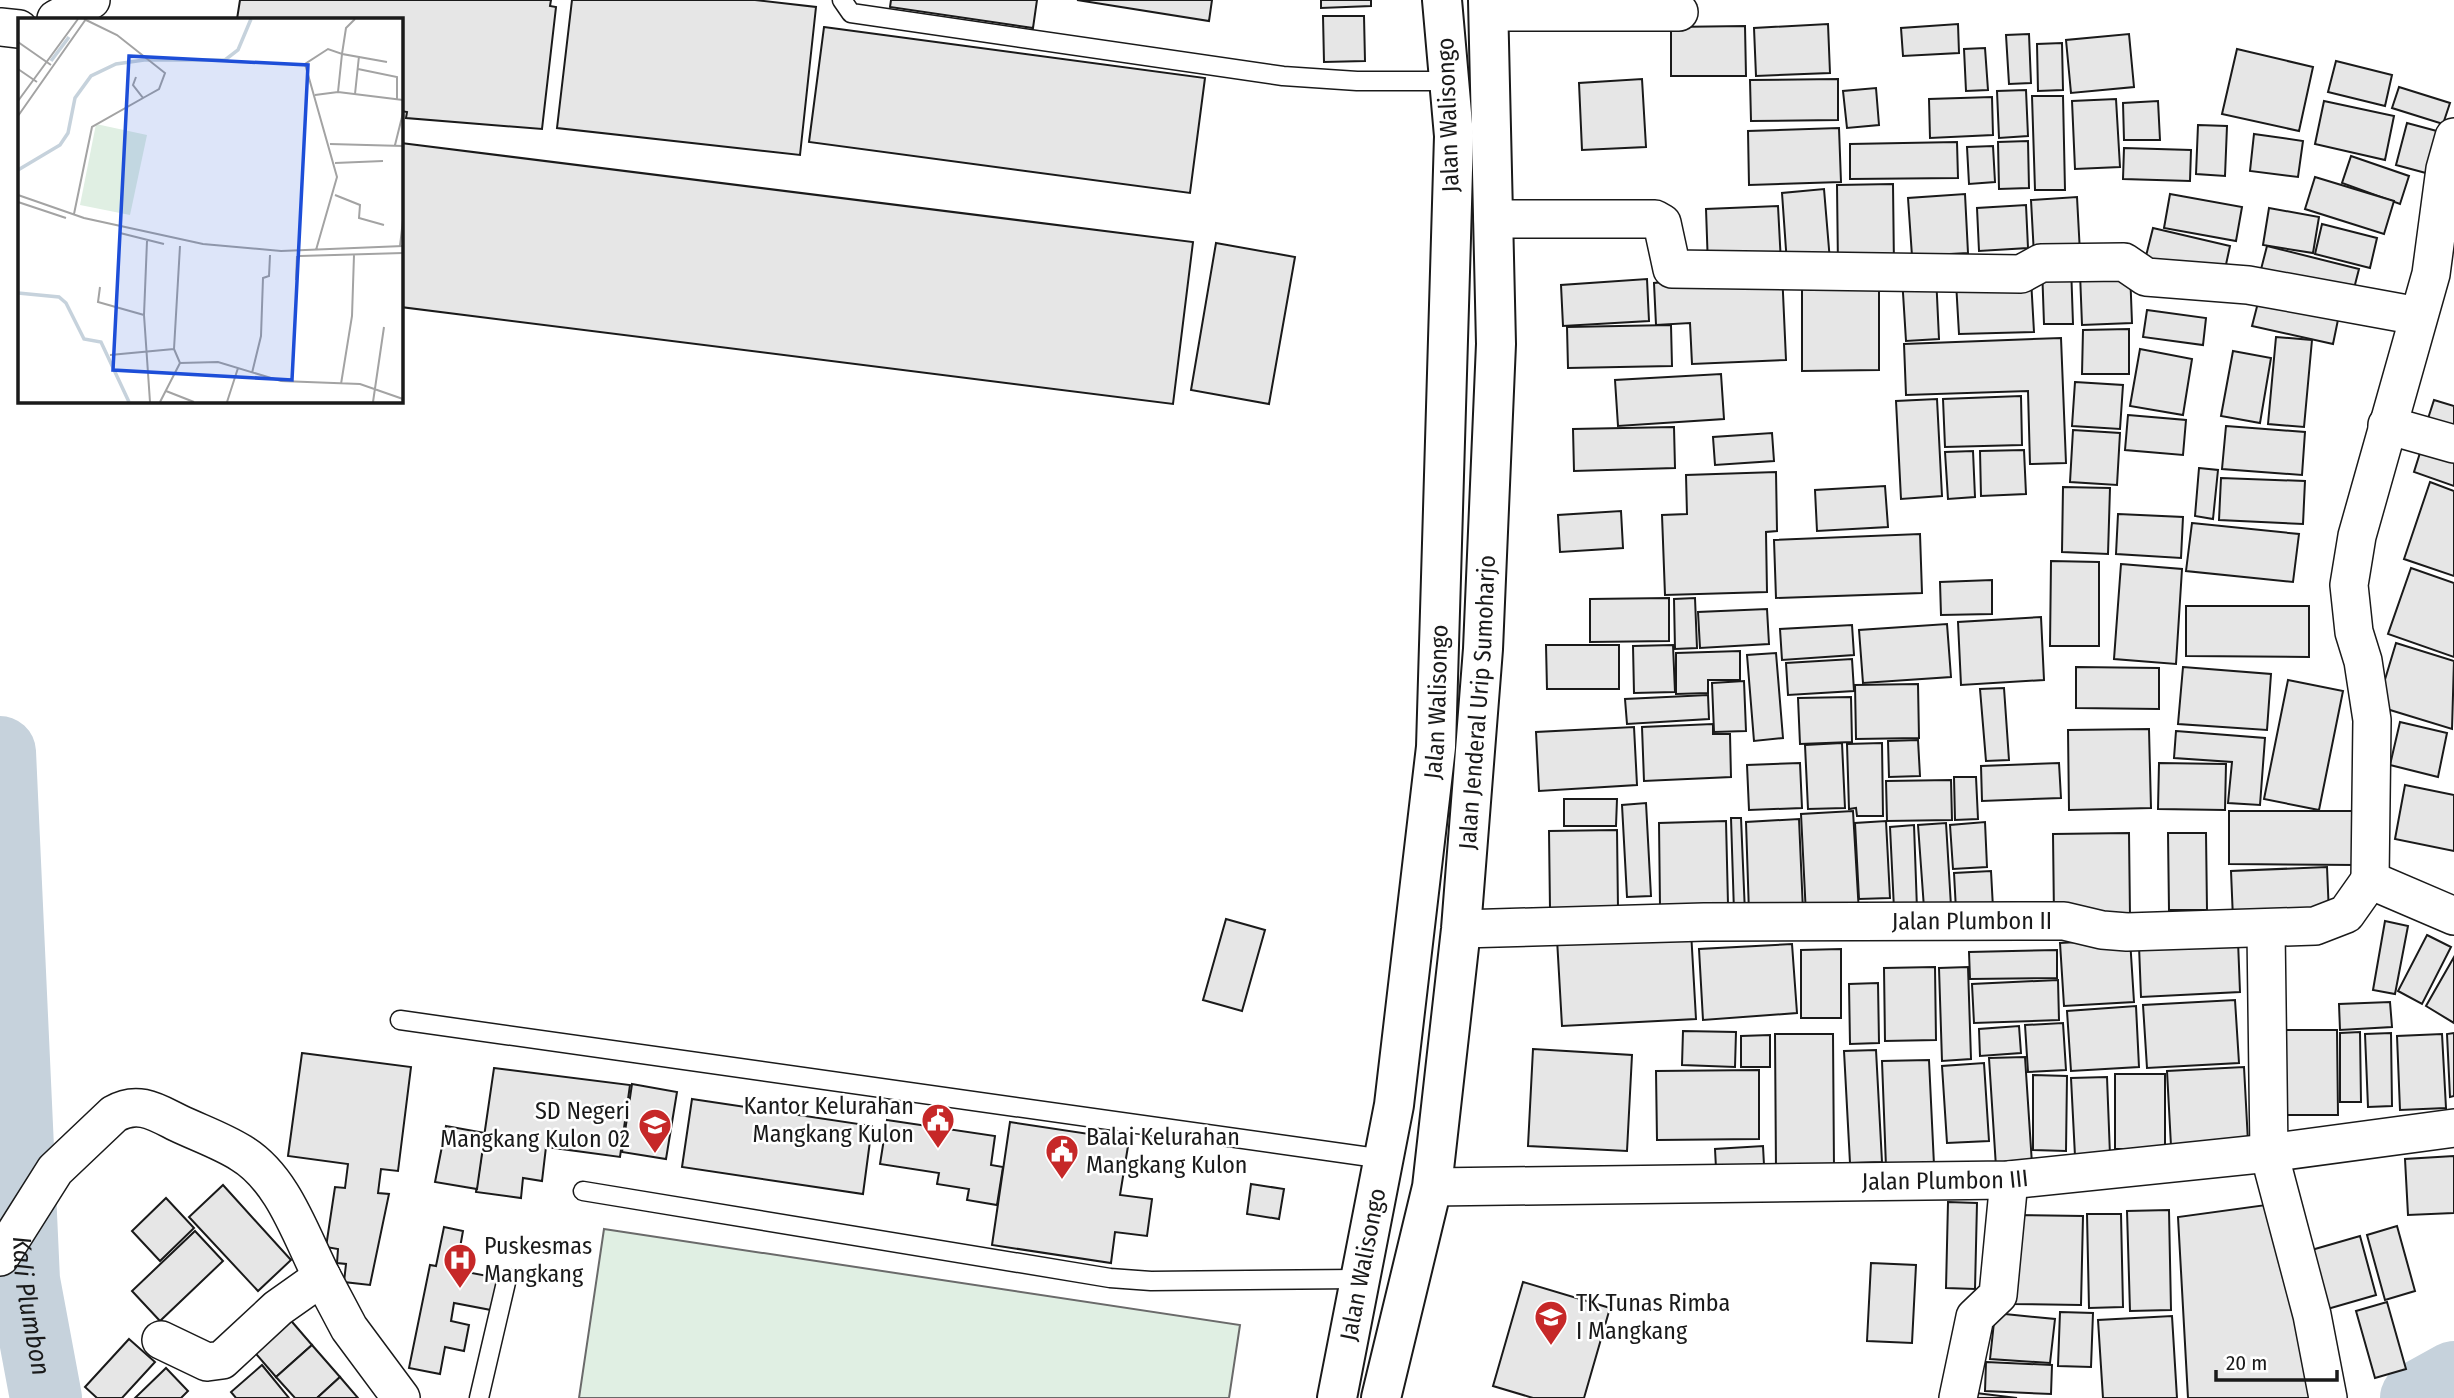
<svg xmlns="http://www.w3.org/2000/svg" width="2454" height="1398" viewBox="0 0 2454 1398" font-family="'Fira Sans Condensed',sans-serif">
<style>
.pitch{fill:#e0efe3;stroke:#6a6a6a;stroke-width:2}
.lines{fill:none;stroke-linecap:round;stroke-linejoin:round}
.river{stroke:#c6d2dc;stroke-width:72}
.building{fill:#e6e6e6;stroke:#1a1a1a;stroke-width:2}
.lane-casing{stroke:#1a1a1a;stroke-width:21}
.street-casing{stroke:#1a1a1a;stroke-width:40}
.highway-casing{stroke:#1a1a1a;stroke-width:42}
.lane{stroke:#fff;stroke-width:18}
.street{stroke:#fff;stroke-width:37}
.highway{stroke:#fff;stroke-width:38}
.labels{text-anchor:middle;stroke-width:5;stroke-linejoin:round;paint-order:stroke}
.street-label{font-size:24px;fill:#1a1a1a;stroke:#fff}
.poi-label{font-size:24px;fill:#1a1a1a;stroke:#fff;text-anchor:start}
.water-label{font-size:26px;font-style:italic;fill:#1a1a1a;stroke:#fff}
.inset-river{fill:none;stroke:#c6d2dc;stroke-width:3.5}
.inset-road{fill:none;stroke:#a3a3a3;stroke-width:2}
.view{fill:#1d4ed8;fill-opacity:0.15;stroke:#1d4ed8;stroke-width:3.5}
.inset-edge{fill:none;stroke:#1a1a1a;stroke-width:3.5}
</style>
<rect width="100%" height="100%" fill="#fff"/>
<polygon class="pitch" points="604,1229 1240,1325 1229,1398 579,1398"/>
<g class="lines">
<g class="river">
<path id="s1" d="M0,752L24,1280L46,1398"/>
<polyline points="2416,1398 2454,1377"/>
</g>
</g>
<g class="building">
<polygon points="240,0 551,0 550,6 556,7 542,129 406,118 407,112 401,111 401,19 237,19"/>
<polygon points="572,0 755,0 816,7 800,155 557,128"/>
<polygon points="891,0 1037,0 1033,28 890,7"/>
<polygon points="1077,0 1212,0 1209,21"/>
<polygon points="1321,0 1371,0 1371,6 1321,8"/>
<polygon points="1323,16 1364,16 1365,61 1324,62"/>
<polygon points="1828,24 1830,73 1756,76 1754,28"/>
<polygon points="1958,24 1959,53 1903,56 1901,28"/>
<polygon points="1745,26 1746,76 1671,76 1671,27"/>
<polygon points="824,27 1205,78 1190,193 809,142"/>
<polygon points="2029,34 2031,83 2009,84 2006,35"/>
<polygon points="2129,34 2134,87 2071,93 2066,40"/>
<polygon points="2062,43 2063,90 2038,91 2037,44"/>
<polygon points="1985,48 1988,90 1966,91 1964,49"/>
<polygon points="2237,49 2313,67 2299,131 2222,114"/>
<polygon points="2336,61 2392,75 2385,106 2328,92"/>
<polygon points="1642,79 1646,147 1582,150 1579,83"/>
<polygon points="1838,79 1838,120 1751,121 1750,80"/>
<polygon points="2399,87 2450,103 2443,124 2392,108"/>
<polygon points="1876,88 1879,125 1847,128 1843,91"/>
<polygon points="2026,90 2028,136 1999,138 1997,91"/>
<polygon points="2032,96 2063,96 2065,190 2035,190"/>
<polygon points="1992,97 1993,135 1930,138 1929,99"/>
<polygon points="2116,99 2120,167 2075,169 2072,101"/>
<polygon points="2158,101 2160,140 2124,140 2123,103"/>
<polygon points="2324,101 2394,116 2385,160 2315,144"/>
<polygon points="2407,123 2448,134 2437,176 2396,165"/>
<polygon points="2198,125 2227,126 2225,176 2196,174"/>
<polygon points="1839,128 1841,182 1749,185 1748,131"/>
<polygon points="2254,134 2303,141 2298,177 2250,171"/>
<polygon points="2028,141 2029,188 1999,189 1998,142"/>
<polygon points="1957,142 1958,178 1850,179 1850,144"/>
<polygon points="401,143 1193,242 1173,404 401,307"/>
<polygon points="1993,146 1995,182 1969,184 1967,147"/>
<polygon points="2124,148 2191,150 2190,181 2123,179"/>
<polygon points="2351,156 2409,176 2400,204 2342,183"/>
<polygon points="2315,177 2394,201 2384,234 2305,209"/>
<polygon points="1893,184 1894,267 1838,267 1837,185"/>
<polygon points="1824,189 1830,261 1787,264 1782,193"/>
<polygon points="1965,194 1968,253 1912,256 1908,198"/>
<polygon points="2170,194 2242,207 2236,241 2164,228"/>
<polygon points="2077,197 2080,253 2034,255 2031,200"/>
<polygon points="2026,205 2028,248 1979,251 1977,208"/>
<polygon points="1778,206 1781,263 1708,266 1706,209"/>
<polygon points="2269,208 2319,217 2313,253 2263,245"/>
<polygon points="2322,224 2377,238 2370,268 2315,254"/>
<polygon points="2153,228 2230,246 2222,283 2144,264"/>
<polygon points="1216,243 1295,257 1269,404 1191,390"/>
<polygon points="2267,246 2359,269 2350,304 2258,281"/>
<polygon points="2071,265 2073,324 2044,324 2042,266"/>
<polygon points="2130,270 2132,323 2082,325 2080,273"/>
<polygon points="1782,271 1786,360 1692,364 1690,323 1656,325 1654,283"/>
<polygon points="1936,275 1939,339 1906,341 1902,277"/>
<polygon points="1647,279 1649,321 1563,326 1561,285"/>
<polygon points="2031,279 2034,332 1959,334 1956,282"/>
<polygon points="1879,281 1879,370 1802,371 1802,282"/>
<polygon points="2261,291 2340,310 2333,344 2252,326"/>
<polygon points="2147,310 2206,318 2203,345 2143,337"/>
<polygon points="1671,325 1672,366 1568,368 1567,327"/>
<polygon points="2129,329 2129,374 2082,374 2083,330"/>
<polygon points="2276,337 2312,340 2304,427 2268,424"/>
<polygon points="2061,338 2066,463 2030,464 2028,391 1906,395 1904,344"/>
<polygon points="2140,349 2192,359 2183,415 2130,406"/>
<polygon points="2233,351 2271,358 2260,423 2221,416"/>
<polygon points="1721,374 1724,419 1618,426 1615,380"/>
<polygon points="2075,382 2123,385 2120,429 2072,426"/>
<polygon points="2021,396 2022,445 1945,447 1943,399"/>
<polygon points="1937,399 1942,496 1901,499 1896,401"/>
<polygon points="2434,400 2454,406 2454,440 2424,431"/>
<polygon points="2128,415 2186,420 2183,455 2125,450"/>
<polygon points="2226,426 2305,432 2302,475 2222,469"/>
<polygon points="1674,427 1675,468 1574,471 1573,429"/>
<polygon points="2073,430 2120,433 2117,485 2070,482"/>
<polygon points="1772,433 1774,461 1715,465 1713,437"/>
<polygon points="2425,437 2454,446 2454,486 2414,472"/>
<polygon points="2024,450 2026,494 1981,496 1980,451"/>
<polygon points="1973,451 1975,497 1948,499 1945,452"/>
<polygon points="2199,468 2218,470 2213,519 2195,516"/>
<polygon points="1776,472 1777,531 1766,532 1767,592 1665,595 1662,515 1687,514 1686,475"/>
<polygon points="2221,478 2305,481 2303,524 2219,520"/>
<polygon points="2430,482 2454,491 2454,576 2404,559"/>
<polygon points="1885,486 1888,527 1817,531 1815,490"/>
<polygon points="2063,487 2110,488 2108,554 2062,552"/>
<polygon points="1621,511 1623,548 1560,552 1558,515"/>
<polygon points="2118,514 2183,517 2181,558 2116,554"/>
<polygon points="2192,523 2299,534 2293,582 2186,571"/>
<polygon points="1920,534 1922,593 1776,598 1774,540"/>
<polygon points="2051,561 2099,562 2099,646 2050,646"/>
<polygon points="2121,564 2182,569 2176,664 2114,659"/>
<polygon points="2411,568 2454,583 2454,657 2388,634"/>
<polygon points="1992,580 1992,614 1941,615 1940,582"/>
<polygon points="1669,598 1669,641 1590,642 1590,599"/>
<polygon points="1695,598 1697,648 1675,649 1674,599"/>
<polygon points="2186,606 2309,606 2309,657 2186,656"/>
<polygon points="1767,609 1769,644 1700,648 1698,612"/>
<polygon points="2041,617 2044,680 1961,685 1958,622"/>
<polygon points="1947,624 1951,677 1863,683 1859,630"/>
<polygon points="1852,625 1854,655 1782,660 1780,629"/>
<polygon points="2396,643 2454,661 2452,729 2377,706"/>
<polygon points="1546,645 1619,645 1619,689 1547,689"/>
<polygon points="1673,645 1675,692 1634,693 1633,646"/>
<polygon points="1740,651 1740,680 1708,680 1708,693 1676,694 1676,653"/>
<polygon points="1776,653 1783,738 1754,741 1747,655"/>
<polygon points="1852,659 1854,691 1788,695 1786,663"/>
<polygon points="2076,667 2159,668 2159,709 2076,708"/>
<polygon points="2183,667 2271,674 2267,730 2178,724"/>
<polygon points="2288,680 2343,691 2319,810 2264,799"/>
<polygon points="1744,681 1746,731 1714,732 1712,683"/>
<polygon points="1918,684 1919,738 1856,739 1855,685"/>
<polygon points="2004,688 2009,760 1986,761 1980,689"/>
<polygon points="1708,695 1709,719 1627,724 1625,699"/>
<polygon points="1851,697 1852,742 1800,744 1798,698"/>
<polygon points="2400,722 2447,733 2438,777 2390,765"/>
<polygon points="1713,724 1713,734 1730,734 1731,777 1644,781 1642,727"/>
<polygon points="1634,727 1637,785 1539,791 1536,732"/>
<polygon points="2149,729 2151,808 2069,810 2068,730"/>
<polygon points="2176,731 2265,738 2260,805 2228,803 2232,762 2174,758"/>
<polygon points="1918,740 1920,776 1889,777 1888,741"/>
<polygon points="1842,743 1845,808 1808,809 1805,745"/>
<polygon points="1882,743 1883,816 1857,816 1856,808 1849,809 1847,744"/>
<polygon points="1800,763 1802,808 1749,810 1747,765"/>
<polygon points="2059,763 2061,798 1982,801 1981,766"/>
<polygon points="2159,763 2226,764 2225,810 2158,809"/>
<polygon points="1954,777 1976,777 1978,819 1955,820"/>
<polygon points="1951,780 1952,820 1887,821 1886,781"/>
<polygon points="2405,785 2454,795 2454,851 2395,839"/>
<polygon points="1564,799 1617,799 1616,826 1564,826"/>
<polygon points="1646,803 1651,896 1627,897 1622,805"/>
<polygon points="1853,811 1859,913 1806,915 1801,814"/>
<polygon points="2229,811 2358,811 2357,865 2229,864"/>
<polygon points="1731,818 1741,818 1745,913 1734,912"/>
<polygon points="1799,819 1803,911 1749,913 1746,822"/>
<polygon points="1726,821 1728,904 1660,906 1659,823"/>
<polygon points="1886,821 1890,898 1859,899 1855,823"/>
<polygon points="1985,822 1987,867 1953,869 1950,825"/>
<polygon points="1946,823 1951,906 1924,908 1918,825"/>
<polygon points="1914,825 1917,909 1894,909 1890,827"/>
<polygon points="1617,830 1618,909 1550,909 1549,831"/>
<polygon points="2129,833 2130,916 2054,917 2053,834"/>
<polygon points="2168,833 2206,833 2207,910 2169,910"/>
<polygon points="2327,867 2329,914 2233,919 2231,871"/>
<polygon points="1991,871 1993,908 1956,910 1954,873"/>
<polygon points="1226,919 1265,930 1242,1011 1203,1000"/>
<polygon points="2385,921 2408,926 2395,994 2373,990"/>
<polygon points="1691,931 1696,1019 1562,1026 1557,939"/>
<polygon points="2427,935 2451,947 2422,1004 2398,991"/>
<polygon points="2130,939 2134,1002 2064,1006 2060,943"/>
<polygon points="2238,941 2240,992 2141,997 2139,946"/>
<polygon points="1792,944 1797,1013 1703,1020 1699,949"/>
<polygon points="1841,949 1841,1018 1801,1018 1801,950"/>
<polygon points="2057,950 2057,978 1970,979 1969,952"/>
<polygon points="2454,957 2454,1023 2426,1006"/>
<polygon points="1935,967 1936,1040 1885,1041 1884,968"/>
<polygon points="1968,967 1971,1059 1942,1061 1939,968"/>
<polygon points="2058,980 2059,1020 1974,1023 1972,984"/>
<polygon points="1878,983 1879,1043 1850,1044 1849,984"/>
<polygon points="2235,1000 2239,1063 2147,1068 2143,1005"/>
<polygon points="2390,1002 2392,1027 2340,1030 2339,1004"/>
<polygon points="2136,1006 2139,1067 2071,1071 2067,1011"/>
<polygon points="2063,1023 2066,1070 2028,1072 2025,1025"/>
<polygon points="2019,1026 2021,1053 1980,1056 1979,1029"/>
<polygon points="2284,1030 2337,1030 2338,1115 2285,1115"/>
<polygon points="1683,1031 1736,1032 1735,1067 1682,1065"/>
<polygon points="2360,1032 2361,1102 2340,1102 2340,1033"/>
<polygon points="2391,1033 2392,1106 2368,1107 2365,1034"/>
<polygon points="2454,1033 2454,1096 2450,1097 2447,1034"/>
<polygon points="1775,1034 1833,1034 1834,1169 1776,1170"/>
<polygon points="2442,1034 2446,1108 2400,1110 2397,1036"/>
<polygon points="1770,1035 1770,1067 1741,1067 1741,1036"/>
<polygon points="1533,1049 1632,1055 1627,1151 1528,1146"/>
<polygon points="1876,1050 1882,1162 1850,1163 1844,1051"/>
<polygon points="302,1053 411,1067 398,1171 381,1169 378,1193 389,1194 370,1285 344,1282 346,1264 337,1263 338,1249 326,1247 335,1187 345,1188 348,1164 288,1156"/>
<polygon points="2025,1057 2032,1164 1996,1167 1989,1058"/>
<polygon points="1929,1060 1934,1165 1886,1167 1882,1061"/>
<polygon points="1984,1063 1989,1141 1947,1143 1942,1066"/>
<polygon points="2244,1067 2248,1142 2171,1146 2167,1071"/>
<polygon points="494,1068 630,1085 620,1157 546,1147 542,1181 523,1178 521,1198 476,1192"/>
<polygon points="1759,1070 1759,1139 1657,1140 1656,1071"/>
<rect x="2115" y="1074" width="50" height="75"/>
<polygon points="2033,1075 2067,1076 2066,1151 2033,1150"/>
<polygon points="2107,1077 2110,1155 2075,1156 2071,1078"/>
<polygon points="632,1084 677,1092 666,1159 622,1152"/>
<polygon points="692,1099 872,1126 863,1194 682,1167"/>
<polygon points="887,1120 995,1136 991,1165 1003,1167 997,1205 967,1200 969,1189 937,1184 939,1173 880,1164"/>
<polygon points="1010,1122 1129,1140 1120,1195 1152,1199 1147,1236 1115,1232 1111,1263 992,1245"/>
<polygon points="446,1126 485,1133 477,1189 435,1182"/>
<polygon points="1763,1146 1764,1165 1716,1168 1715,1149"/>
<polygon points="2454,1156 2454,1213 2408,1215 2405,1159"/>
<polygon points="1251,1184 1284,1189 1279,1219 1247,1214"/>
<polygon points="223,1185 291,1260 258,1291 189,1217"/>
<polygon points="166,1198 194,1228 160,1261 132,1231"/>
<polygon points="1948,1202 1977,1203 1975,1289 1946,1288"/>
<polygon points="2273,1204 2312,1398 2188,1398 2178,1217"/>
<polygon points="2169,1210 2171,1310 2130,1311 2127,1211"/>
<polygon points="2087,1214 2121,1214 2123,1307 2089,1308"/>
<polygon points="2013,1215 2083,1216 2081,1305 2010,1304"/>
<polygon points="2397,1226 2415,1291 2385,1300 2367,1235"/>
<polygon points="444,1227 463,1231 456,1270 498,1278 491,1310 454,1303 451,1321 469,1325 464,1351 445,1347 440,1374 409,1368 430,1265 436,1266"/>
<polygon points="195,1231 223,1261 160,1321 132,1291"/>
<polygon points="2360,1236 2376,1295 2324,1310 2308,1251"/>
<polygon points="1871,1263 1916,1265 1912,1343 1867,1341"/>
<polygon points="1523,1282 1610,1308 1584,1398 1533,1398 1493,1386"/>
<polygon points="2387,1302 2406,1369 2375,1378 2356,1311"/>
<polygon points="2060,1312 2093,1313 2091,1367 2058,1366"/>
<polygon points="1995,1313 2055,1319 2050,1363 1990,1359"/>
<polygon points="287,1316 312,1345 276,1377 251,1348"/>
<polygon points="2172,1316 2177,1398 2103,1398 2098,1320"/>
<polygon points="129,1339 155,1362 122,1398 97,1398 85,1387"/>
<polygon points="312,1345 340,1377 317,1398 295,1398 276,1377"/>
<polygon points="1986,1362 2052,1365 2051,1394 1985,1391"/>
<polygon points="262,1365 289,1398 236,1398 231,1392"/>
<polygon points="166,1368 188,1391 181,1398 135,1398"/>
<polygon points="340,1377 358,1398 317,1398"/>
<polygon points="1976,1393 2017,1398 1976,1398"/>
</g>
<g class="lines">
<defs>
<g id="lane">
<polyline points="842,0 851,13 1283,76 1357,81 1450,81"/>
<polyline points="400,1020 1384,1159"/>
<polyline points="583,1191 1110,1278 1151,1281 1358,1279"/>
<polyline points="479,1398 507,1278"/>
</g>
<g id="street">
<polyline points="1489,12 1679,12"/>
<polyline points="56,19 91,0"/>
<polyline points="0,27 19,29"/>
<polyline points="1493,219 1655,219 1662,223 1672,269 2021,274 2041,263 2124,262 2146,277 2248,285 2418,316"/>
<polyline points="2387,425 2454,444"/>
<polyline points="2370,880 2372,720 2363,661 2354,632 2349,585 2357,536 2431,274 2445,169 2454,137"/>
<polyline points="2370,880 2454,916"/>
<path id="s2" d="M1461,929L1704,922L2021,921H2064L2102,930L2127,932L2315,926L2346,914L2370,880"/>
<polyline points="2266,930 2269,1153 2312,1315 2328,1398"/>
<path id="s3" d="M1432,1187L2009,1180L2269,1153L2454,1128"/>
<path d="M0,1257L55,1170L114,1114C138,1100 156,1112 178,1123C199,1133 222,1141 241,1153C283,1178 301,1236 322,1277"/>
<polyline points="161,1340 207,1362 222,1360 278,1308 322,1277 349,1328 401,1398"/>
<polyline points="1958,1398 1975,1317 1998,1295 2009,1180"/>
</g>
<g id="highway">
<path id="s4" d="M1337,1398L1394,1105L1436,747L1454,136L1442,0"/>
<path id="s5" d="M1381,1398L1432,1187L1461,929L1483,649L1496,344L1488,0"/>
</g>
</defs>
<use href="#lane" class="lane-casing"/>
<use href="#street" class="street-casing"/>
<use href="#highway" class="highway-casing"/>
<use href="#lane" class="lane"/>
<use href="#street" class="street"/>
<use href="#highway" class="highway"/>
</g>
<defs>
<symbol id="civic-pin" viewBox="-11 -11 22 30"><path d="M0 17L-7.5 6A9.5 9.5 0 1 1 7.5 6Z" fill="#c62828" stroke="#fff"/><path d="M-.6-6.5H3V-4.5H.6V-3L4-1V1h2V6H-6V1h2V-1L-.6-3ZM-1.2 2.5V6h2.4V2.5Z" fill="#fff"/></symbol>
<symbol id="school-pin" viewBox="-11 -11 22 30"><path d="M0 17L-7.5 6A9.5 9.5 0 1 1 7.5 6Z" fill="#c62828" stroke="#fff"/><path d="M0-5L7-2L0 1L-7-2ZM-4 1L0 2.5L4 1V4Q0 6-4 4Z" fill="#fff"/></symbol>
<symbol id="hospital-pin" viewBox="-11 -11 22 30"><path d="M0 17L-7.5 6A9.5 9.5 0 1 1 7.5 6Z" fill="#c62828" stroke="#fff"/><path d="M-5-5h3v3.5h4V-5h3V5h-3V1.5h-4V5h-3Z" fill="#fff"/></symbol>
</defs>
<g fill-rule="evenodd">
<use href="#civic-pin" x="919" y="1101" width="38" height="52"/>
<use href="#school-pin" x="636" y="1106" width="38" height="52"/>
<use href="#civic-pin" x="1043" y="1132" width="38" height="52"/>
<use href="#hospital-pin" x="441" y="1241" width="38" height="52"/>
<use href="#school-pin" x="1532" y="1298" width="38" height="52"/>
</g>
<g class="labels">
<g class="street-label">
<text transform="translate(1448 115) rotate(-92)" y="8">Jalan Walisongo</text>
<text dy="8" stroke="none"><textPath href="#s4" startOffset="704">Jalan Walisongo</textPath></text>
<text dy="8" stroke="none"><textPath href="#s5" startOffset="704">Jalan Jenderal Urip Sumoharjo</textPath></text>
<text dy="8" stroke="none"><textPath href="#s2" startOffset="511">Jalan Plumbon II</textPath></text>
<text dy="8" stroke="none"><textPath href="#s3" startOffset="513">Jalan Plumbon III</textPath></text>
<text dy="8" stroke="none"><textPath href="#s4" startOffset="136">Jalan Walisongo</textPath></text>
</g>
<g class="poi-label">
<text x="914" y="1114" text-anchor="end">Kantor Kelurahan<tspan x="914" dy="28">Mangkang Kulon</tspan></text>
<text x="630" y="1119" text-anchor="end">SD Negeri<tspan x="630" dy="28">Mangkang Kulon 02</tspan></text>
<text x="1086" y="1145">Balai Kelurahan<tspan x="1086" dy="28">Mangkang Kulon</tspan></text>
<text x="484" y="1254">Puskesmas<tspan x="484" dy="28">Mangkang</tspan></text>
<text x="1576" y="1311">TK Tunas Rimba<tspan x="1576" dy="28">I Mangkang</tspan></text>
</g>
<g class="water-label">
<text dy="9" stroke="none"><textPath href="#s1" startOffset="555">Kali Plumbon</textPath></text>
</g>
</g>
<g transform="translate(18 18)">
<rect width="385" height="385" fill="#fff"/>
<path d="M78,106L129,117L112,197L62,187Z" fill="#e0efe3"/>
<path class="inset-river" d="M33,43L51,19M0,152L42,127L50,115L57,80L73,58L98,46L126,42H207L220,32L233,1M0,275L41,279L48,285L66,321L83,324L111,384"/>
<path class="inset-road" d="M66,1L99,17L147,55L141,71L125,80M0,24L33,47M0,51L19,64M340,51L379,59V82M320,74L324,36L369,44M337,76L341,38M297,77L320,74L385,82M0,83L60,1M0,98L68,1M312,126L385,128M377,127L385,95M317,145L365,143M0,177L66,200L185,226L263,233L385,228M317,177L342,187L341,200L366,207M0,184L48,200M56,196L74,109L125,80L115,67L118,59M102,215L146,226M129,223L126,297L132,384M162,228L156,331L162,345M382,228L385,202M298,232L319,159L287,46L310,31L324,36L328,10L337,1M282,238L385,235M278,262L279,238M82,269L80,284L126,297M92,337L156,331M162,345L200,344L263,363L342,366L385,381M234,355L243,318L245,260L251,258L252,237M323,366L334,298L336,237M148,373L176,384M142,384L162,345M209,384L220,350M355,384L366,309"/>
<path class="view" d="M111,38L290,47L274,362L95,352Z"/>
<rect width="385" height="385" class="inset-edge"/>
</g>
<path d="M2216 1370v10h121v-10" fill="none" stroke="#1a1a1a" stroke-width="3.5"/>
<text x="2226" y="1370" font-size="21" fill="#1a1a1a" stroke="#ffffff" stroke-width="5" paint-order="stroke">20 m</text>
</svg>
